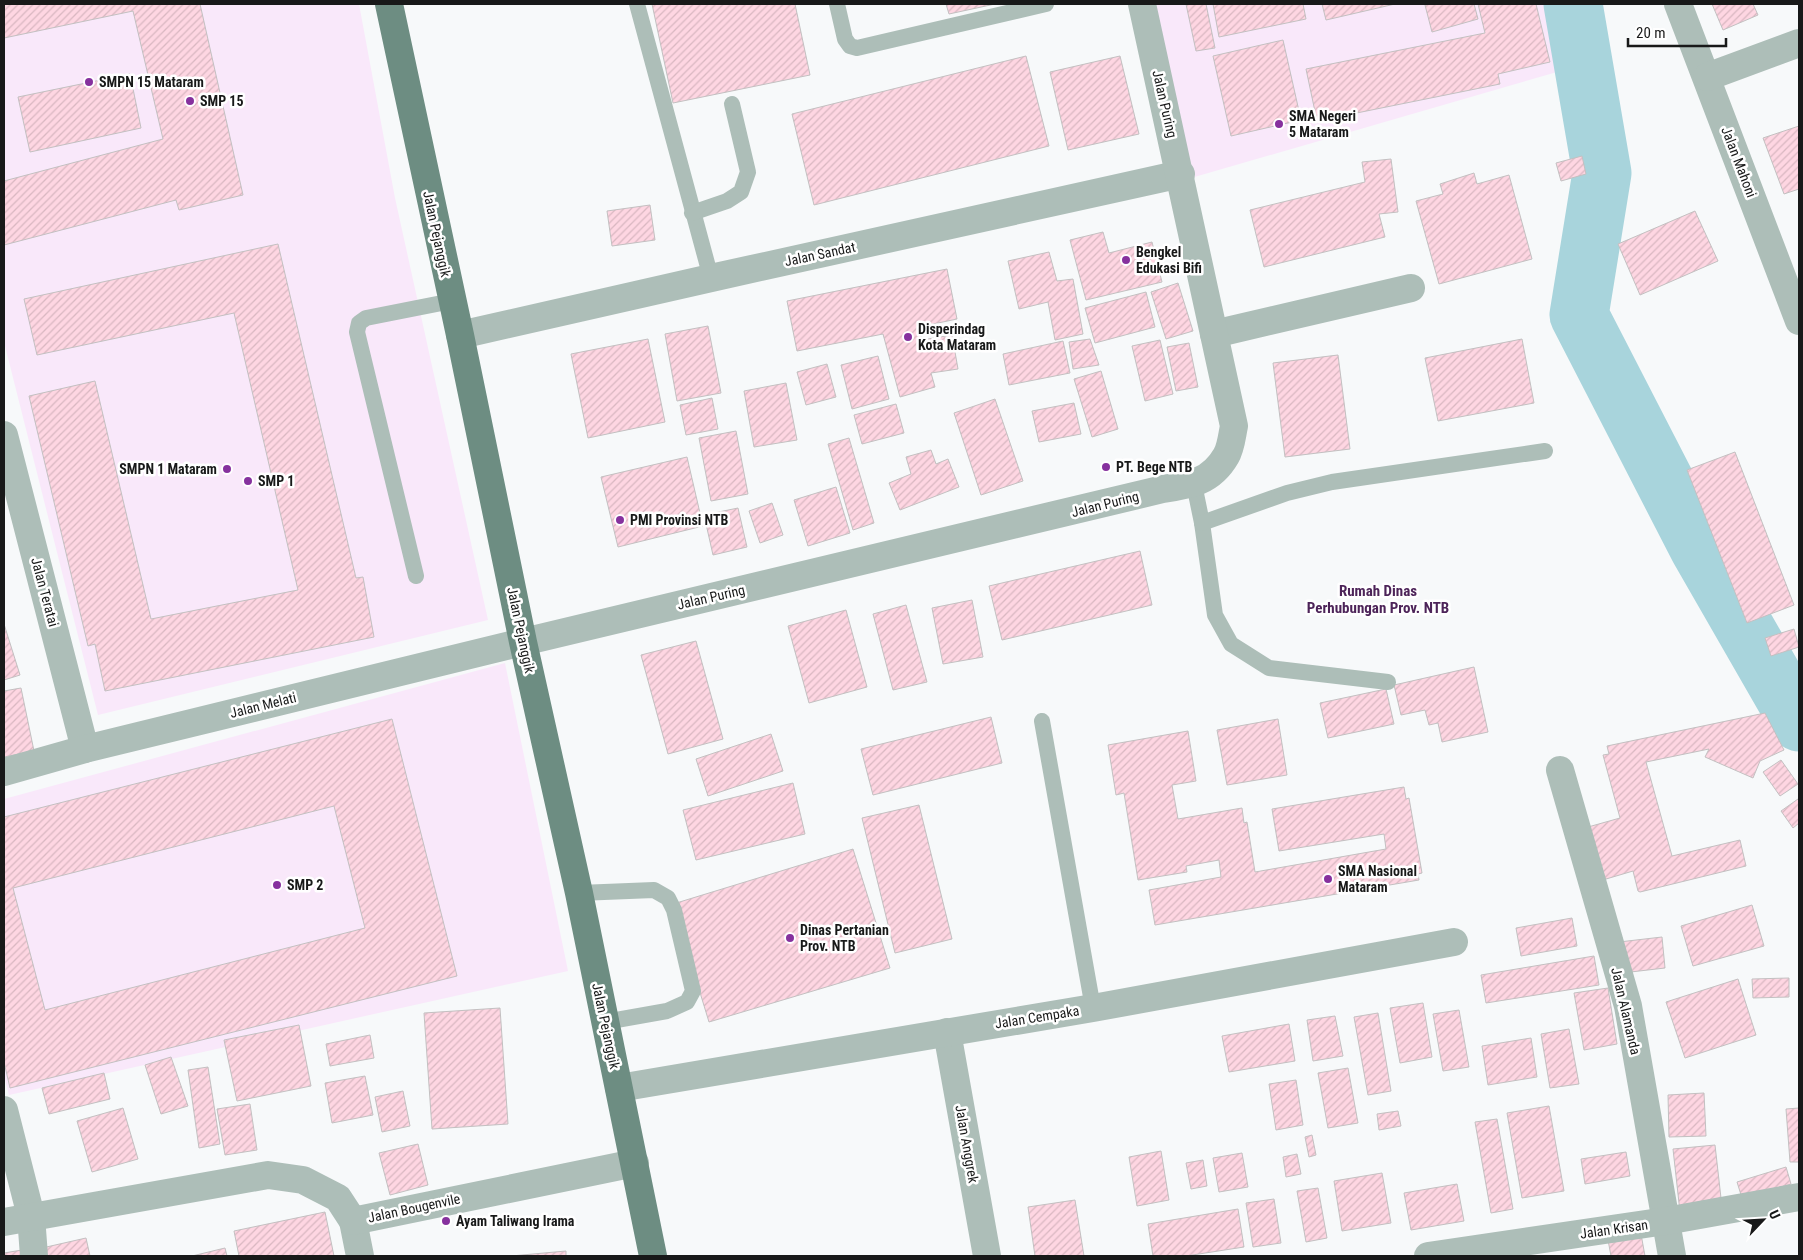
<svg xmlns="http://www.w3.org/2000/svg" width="1803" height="1260" viewBox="0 0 1803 1260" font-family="'Roboto Condensed',sans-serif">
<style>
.education{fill:#f9e8fa}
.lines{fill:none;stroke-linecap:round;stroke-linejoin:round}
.river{stroke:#a8d4dc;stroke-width:59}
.building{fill:url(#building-hatch);stroke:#c3c0c1;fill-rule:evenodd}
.lane{stroke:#adbeb8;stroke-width:16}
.street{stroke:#adbeb8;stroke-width:28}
.primary{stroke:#6d8d82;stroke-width:28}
.poi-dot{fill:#86319e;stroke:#fff;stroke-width:2}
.labels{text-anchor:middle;stroke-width:5;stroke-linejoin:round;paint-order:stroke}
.poi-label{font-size:14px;font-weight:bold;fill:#181919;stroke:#fff;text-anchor:start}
.street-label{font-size:14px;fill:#181919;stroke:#fff}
.neighbourhood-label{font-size:15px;font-weight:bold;fill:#4d2459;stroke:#fff}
</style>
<defs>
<pattern id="building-hatch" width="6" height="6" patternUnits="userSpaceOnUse" patternTransform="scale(1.25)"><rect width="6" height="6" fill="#fed6e2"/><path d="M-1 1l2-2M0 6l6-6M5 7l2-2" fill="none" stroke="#d9b7c1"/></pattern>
</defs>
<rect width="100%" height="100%" fill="#f7f9fa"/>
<g class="education">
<polygon points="4,4 359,4 395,198 488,620 98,715 4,342"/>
<polygon points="1156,4 1546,4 1564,70 1191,178"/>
<polygon points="505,663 568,971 9,1095 4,1076 4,799"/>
</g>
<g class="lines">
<polyline class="river" points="1573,4 1602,173 1579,315 1699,548 1799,722"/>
</g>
<g class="building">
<polygon points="4,4 200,4 243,195 179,210 176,200 4,245 4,181 163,139 133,11 4,38"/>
<polygon points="652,4 795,4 810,75 673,103"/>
<polygon points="946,4 995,4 949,14"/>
<polygon points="1186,4 1206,4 1215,48 1196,51"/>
<polygon points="1213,4 1303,4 1306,19 1219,37"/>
<polygon points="1322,4 1395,4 1326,20"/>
<polygon points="1428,4 1474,4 1478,19 1432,32 1425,5"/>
<polygon points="1478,4 1536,4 1550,62 1498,74 1500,84 1317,121 1306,69 1485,33"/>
<polygon points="1712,4 1753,4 1758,15 1723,30"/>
<polygon points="1283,40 1301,120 1231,136 1213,56"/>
<polygon points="1026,56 1049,146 814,205 792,114"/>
<polygon points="1120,56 1139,134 1068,150 1050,72"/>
<polygon points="130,74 141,128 30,152 18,97"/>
<polygon points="1799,126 1799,189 1784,194 1763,138"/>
<polygon points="1582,156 1586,174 1561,181 1556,163"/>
<polygon points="1391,159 1398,212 1379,214 1385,237 1264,267 1250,210 1365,182 1362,162"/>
<polygon points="1474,173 1477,184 1509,175 1532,259 1439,284 1416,201 1443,194 1440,184"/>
<polygon points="650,205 655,240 612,246 607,211"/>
<polygon points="1695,211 1718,261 1640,295 1618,244"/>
<polygon points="1103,232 1109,253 1152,242 1162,282 1086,300 1070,240"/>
<polygon points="278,244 356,578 363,577 374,637 105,691 95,644 88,646 29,396 95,381 151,619 298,590 234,313 37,355 24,299"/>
<polygon points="1049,252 1057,281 1073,279 1083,334 1055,340 1048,302 1019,309 1008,261"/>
<polygon points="947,269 957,319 919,327 922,340 952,335 958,369 931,373 935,387 900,397 883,334 797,351 787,301"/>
<polygon points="1178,283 1193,331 1166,339 1151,292"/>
<polygon points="1146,292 1155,327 1095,343 1085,308"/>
<polygon points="708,326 721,393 677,401 665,334"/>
<polygon points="648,339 665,422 588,438 571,354"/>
<polygon points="1090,339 1099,365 1073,369 1069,342"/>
<polygon points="1522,339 1534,403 1438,421 1425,358"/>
<polygon points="1160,340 1173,394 1145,401 1132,346"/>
<polygon points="1063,341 1070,373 1009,385 1003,354"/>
<polygon points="1189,343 1198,387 1176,391 1167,347"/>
<polygon points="1338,355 1350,449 1285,457 1273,363"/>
<polygon points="878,356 889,399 852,409 841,365"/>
<polygon points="827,364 836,397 806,405 797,372"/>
<polygon points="1101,371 1118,429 1092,437 1074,379"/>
<polygon points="786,383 797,440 754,447 744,391"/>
<polygon points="712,398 718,429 686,435 680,405"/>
<polygon points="995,399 1023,481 981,495 954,413"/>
<polygon points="1074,403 1081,434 1039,442 1032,411"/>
<polygon points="896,404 904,433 862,444 854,415"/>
<polygon points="736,431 748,494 711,501 699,438"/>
<polygon points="849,438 874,523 853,530 828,444"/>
<polygon points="931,450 936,464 948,459 959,487 900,510 889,483 911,474 906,457"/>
<polygon points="1735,452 1794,605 1747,623 1687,470"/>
<polygon points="687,457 703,526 618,547 601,477"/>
<polygon points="836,487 850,533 808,546 794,500"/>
<polygon points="772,503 783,535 760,543 749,511"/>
<polygon points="738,508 747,547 713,555 704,515"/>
<polygon points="1140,551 1152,605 1002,640 989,586"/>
<polygon points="972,600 983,657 943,664 932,608"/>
<polygon points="906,605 927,682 893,690 873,614"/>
<polygon points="846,610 867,687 809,703 788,626"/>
<polygon points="4,624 20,675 4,680"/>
<polygon points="1794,629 1799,647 1771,656 1765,638"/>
<polygon points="696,641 723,739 668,754 641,655"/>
<polygon points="1474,667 1488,732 1442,742 1438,723 1429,725 1425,710 1401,715 1394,685"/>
<polygon points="21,688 34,751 4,757 4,691"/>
<polygon points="1386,689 1394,724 1328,738 1320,703"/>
<polygon points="1765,713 1784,750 1760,761 1753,778 1705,757 1709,749 1646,762 1672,856 1740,840 1746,866 1640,892 1638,891 1633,871 1596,882 1581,829 1620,818 1603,755 1609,754 1607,746"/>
<polygon points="991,717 1002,763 873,795 861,749"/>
<path d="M392,719L457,976L10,1088L4,1062V817ZM334,806L365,928L45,1010L13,888Z"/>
<polygon points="1278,719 1287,775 1227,785 1217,730"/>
<polygon points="1188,731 1196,781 1172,785 1178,819 1242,808 1244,823 1247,822 1255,872 1386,849 1384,834 1279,851 1272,809 1404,787 1406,799 1409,798 1422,873 1418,874 1419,880 1155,925 1149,890 1221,877 1219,860 1186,866 1187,872 1138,880 1124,793 1116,795 1108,745"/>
<polygon points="771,734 783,771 708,796 696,759"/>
<polygon points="1781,760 1798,784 1780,796 1763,772"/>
<polygon points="793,783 805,834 696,860 683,810"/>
<polygon points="1798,799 1799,801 1799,823 1793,828 1781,811"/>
<polygon points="919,805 952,939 895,953 862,818"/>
<polygon points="853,849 890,968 709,1022 673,904"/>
<polygon points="1752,905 1764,946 1693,966 1681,926"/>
<polygon points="1572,918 1577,946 1521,956 1516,928"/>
<polygon points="1662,937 1665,968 1622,973 1619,942"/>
<polygon points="1594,956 1599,985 1486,1003 1481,975"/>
<polygon points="1789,978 1789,997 1753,998 1752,979"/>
<polygon points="1738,979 1756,1035 1685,1058 1666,1002"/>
<polygon points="1608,988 1617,1044 1584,1050 1574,993"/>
<polygon points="1423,1003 1432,1057 1400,1063 1390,1008"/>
<polygon points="500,1008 508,1124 432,1129 424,1013"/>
<polygon points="1459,1010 1469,1067 1443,1071 1433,1014"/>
<polygon points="1378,1013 1391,1091 1368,1095 1354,1017"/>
<polygon points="1335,1016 1343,1056 1313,1061 1307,1020"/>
<polygon points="1289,1024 1295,1061 1229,1072 1222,1036"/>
<polygon points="299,1025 311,1086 237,1101 224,1040"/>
<polygon points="1569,1029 1579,1084 1550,1088 1541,1034"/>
<polygon points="370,1035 374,1058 330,1066 326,1044"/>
<polygon points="1531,1038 1537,1077 1488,1085 1482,1046"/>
<polygon points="171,1057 188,1106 161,1114 145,1065"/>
<polygon points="208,1067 220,1144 199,1148 188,1070"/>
<polygon points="1348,1068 1358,1123 1328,1128 1318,1073"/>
<polygon points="104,1073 110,1099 49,1114 42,1088"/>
<polygon points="365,1076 373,1115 332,1123 325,1083"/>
<polygon points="1296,1080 1303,1125 1276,1130 1269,1084"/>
<polygon points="403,1091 410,1126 382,1132 375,1097"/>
<polygon points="1704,1093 1706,1136 1669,1137 1668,1095"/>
<polygon points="250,1104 257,1150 225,1155 217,1109"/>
<polygon points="1549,1106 1564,1191 1522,1198 1507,1113"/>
<polygon points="123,1108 138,1159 92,1172 77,1121"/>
<polygon points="1799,1108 1799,1162 1790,1162 1786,1109"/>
<polygon points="1398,1111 1401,1126 1379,1130 1377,1114"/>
<polygon points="1497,1119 1513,1209 1491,1213 1475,1122"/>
<polygon points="1312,1135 1316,1155 1309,1157 1305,1137"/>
<polygon points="418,1144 428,1185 390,1195 379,1153"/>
<polygon points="1715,1145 1722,1207 1680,1212 1673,1149"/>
<polygon points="1161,1151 1169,1200 1137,1206 1129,1157"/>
<polygon points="1626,1152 1630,1176 1585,1184 1581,1159"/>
<polygon points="1242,1153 1248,1187 1219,1192 1213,1158"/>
<polygon points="1297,1154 1301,1174 1286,1177 1283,1157"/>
<polygon points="1203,1160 1207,1186 1191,1189 1186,1163"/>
<polygon points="1786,1167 1791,1184 1742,1198 1737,1182"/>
<polygon points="1382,1173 1391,1223 1342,1231 1334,1181"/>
<polygon points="1457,1184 1464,1221 1411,1230 1404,1193"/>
<polygon points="1318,1188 1327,1238 1306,1242 1297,1191"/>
<polygon points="1274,1199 1281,1243 1253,1247 1246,1203"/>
<polygon points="1075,1200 1084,1256 1035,1256 1028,1207"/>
<polygon points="1238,1209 1244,1247 1186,1256 1153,1256 1148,1224"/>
<polygon points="325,1212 334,1256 239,1256 234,1231"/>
<polygon points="1641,1234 1645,1256 1611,1256 1608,1240"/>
<polygon points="86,1238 90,1256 44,1256 42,1248"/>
<polygon points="225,1248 227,1256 192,1256"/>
<polygon points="22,1250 24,1256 4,1256 4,1253"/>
<polygon points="566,1251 566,1256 511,1256"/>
</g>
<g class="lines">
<g class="lane">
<polyline points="637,4 711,278"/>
<polyline points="837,4 845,39 850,46 857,48 1046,4"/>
<polyline points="692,213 727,201 741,192 748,172 732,104"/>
<polyline points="1194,484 1202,523 1215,615 1231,644 1269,668 1388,682"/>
<polyline points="1202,523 1287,493 1332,482 1545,451"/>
<polyline points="416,576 357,332 359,323 366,318 452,301"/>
<polyline points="1042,721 1093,1008"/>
<polyline points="579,893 654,890 668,898 674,910 693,991 687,1002 667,1011 605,1022"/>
</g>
<g class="street">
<polyline points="1678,4 1799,321"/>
<polyline points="1707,77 1799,43"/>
<polyline points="1214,334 1411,288"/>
<polyline points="460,335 711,278 1181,174"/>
<polyline points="4,435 85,749"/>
<polyline points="1560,770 1628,1006 1672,1256"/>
<path d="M4,772L85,749L523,642L1163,489C1190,485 1211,482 1226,456C1231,448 1232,435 1234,426L1142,4"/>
<polyline points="947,1032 987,1256"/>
<polyline points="619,1088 1093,1008 1454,942"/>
<polyline points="4,1110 31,1216 34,1256"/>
<polyline points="353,1221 360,1256"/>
<polyline points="4,1222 268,1175 303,1180 338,1198 353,1221 635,1163"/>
<polyline points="1428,1256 1666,1221 1799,1197"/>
</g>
<polyline class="primary" points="389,4 460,335 523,642 579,893 653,1256"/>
</g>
<g class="poi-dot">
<circle cx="89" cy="82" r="5"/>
<circle cx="190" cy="101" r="5"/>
<circle cx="1279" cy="124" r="5"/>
<circle cx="1126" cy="260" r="5"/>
<circle cx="908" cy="337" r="5"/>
<circle cx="1106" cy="467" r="5"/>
<circle cx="227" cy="469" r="5"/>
<circle cx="248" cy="481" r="5"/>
<circle cx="620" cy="520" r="5"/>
<circle cx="1328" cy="879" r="5"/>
<circle cx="277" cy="885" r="5"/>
<circle cx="790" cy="938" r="5"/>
<circle cx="446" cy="1221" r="5"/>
</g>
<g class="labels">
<g class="poi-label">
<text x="99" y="87">SMPN 15 Mataram</text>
<text x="200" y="106">SMP 15</text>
<text x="1289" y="121">SMA Negeri<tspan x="1289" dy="16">5 Mataram</tspan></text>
<text x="1136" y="257">Bengkel<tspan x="1136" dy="16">Edukasi Bifi</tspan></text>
<text x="918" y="334">Disperindag<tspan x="918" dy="16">Kota Mataram</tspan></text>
<text x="1116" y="472">PT. Bege NTB</text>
<text x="217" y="474" text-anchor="end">SMPN 1 Mataram</text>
<text x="258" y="486">SMP 1</text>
<text x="630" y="525">PMI Provinsi NTB</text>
<text x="1338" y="876">SMA Nasional<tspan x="1338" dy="16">Mataram</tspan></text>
<text x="287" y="890">SMP 2</text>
<text x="800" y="935">Dinas Pertanian<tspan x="800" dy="16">Prov. NTB</tspan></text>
<text x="456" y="1226">Ayam Taliwang Irama</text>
</g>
<g class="street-label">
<text transform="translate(1165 104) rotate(77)" y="5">Jalan Puring</text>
<text transform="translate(1739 162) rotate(69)" y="5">Jalan Mahoni</text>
<text transform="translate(437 234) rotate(78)" y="5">Jalan Pejanggik</text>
<text transform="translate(820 254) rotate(-12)" y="5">Jalan Sandat</text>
<text transform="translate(1105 504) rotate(-14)" y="5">Jalan Puring</text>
<text transform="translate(45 592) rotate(75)" y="5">Jalan Teratai</text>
<text transform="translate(711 597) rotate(-13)" y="5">Jalan Puring</text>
<text transform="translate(521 630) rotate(78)" y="5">Jalan Pejanggik</text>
<text transform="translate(263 705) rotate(-14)" y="5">Jalan Melati</text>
<text transform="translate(1626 1011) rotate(77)" y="5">Jalan Alamanda</text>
<text transform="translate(1037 1017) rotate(-9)" y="5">Jalan Cempaka</text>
<text transform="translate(606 1026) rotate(78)" y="5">Jalan Pejanggik</text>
<text transform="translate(967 1144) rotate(80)" y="5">Jalan Anggrek</text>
<text transform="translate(414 1208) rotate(-12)" y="5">Jalan Bougenvile</text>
<text transform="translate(1614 1229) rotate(-8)" y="5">Jalan Krisan</text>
</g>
<g class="neighbourhood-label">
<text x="1378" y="596">Rumah Dinas<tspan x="1378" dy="17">Perhubungan Prov. NTB</tspan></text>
</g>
</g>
<rect width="1803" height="1260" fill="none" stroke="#181919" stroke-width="10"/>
<g transform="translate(1763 1220) rotate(65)" stroke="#ffffff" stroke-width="4" paint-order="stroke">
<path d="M0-4L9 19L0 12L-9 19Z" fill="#181919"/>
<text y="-8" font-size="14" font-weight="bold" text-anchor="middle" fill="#181919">U</text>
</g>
<path d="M1628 38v8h98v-8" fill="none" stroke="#181919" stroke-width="2.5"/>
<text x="1636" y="38" font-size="15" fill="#181919" stroke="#ffffff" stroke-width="4" paint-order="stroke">20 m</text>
</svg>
